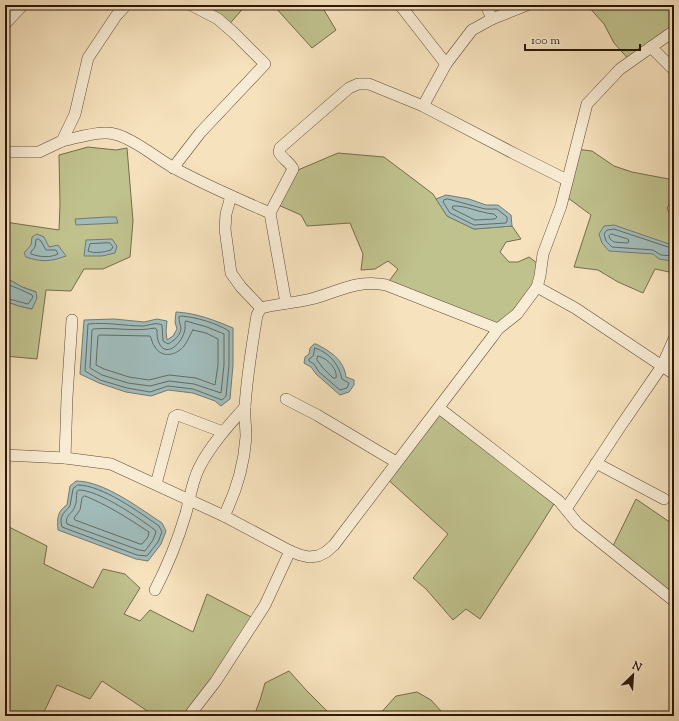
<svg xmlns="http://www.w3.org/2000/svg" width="679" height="721" viewBox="0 0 679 721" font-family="'Sorts Mill Goudy',serif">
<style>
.green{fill:#c0c28e;stroke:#766c4b}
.water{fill:#a1bcbb;stroke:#727a73}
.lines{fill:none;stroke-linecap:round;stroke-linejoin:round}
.shore{stroke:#666a62;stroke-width:1}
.minor-casing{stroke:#5e4a35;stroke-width:12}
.minor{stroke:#f9ecd4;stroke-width:11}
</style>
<rect width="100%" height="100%" fill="#f6e2bd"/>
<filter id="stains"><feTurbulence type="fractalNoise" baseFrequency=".005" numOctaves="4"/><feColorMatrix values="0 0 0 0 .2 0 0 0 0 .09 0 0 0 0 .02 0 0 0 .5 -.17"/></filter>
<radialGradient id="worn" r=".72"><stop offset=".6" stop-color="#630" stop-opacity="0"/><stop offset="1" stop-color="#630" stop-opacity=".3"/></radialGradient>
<g class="green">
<polygon points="185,5 246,5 226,28"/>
<polygon points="269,5 321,5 336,30 312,48 274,6"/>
<polygon points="587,5 674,5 674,28 631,62 614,43 604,24"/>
<polygon points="88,147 116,150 127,148 133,221 130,257 103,269 84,269 71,291 46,290 37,359 5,356 5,301 19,306 32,309 36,292 22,287 8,279 5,283 5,222 59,230 60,204 59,155"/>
<polygon points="576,149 592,151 614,166 632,172 674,180 674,197 667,208 672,219 674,219 674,273 655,269 643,293 618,282 598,270 574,267 591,215 564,195"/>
<polygon points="338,153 384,157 433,194 447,216 474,229 512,226 521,239 506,242 500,252 509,262 518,262 529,257 541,266 540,276 498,329 386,285 398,269 388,261 375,269 361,270 363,254 350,223 307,226 301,215 276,204 298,170"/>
<polygon points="439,408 557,499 532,539 480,619 466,609 453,620 426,589 413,578 448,534 385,477"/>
<polygon points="636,499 674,525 674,601 611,550"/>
<polygon points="5,525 47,546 44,564 93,588 103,569 125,574 140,588 124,614 140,621 150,610 193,632 207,594 257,620 189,716 155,716 102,681 90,699 57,685 42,716 5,716"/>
<polygon points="289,671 307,691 332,716 254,716 260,700 265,683"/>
<polygon points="417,692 431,700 441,711 441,716 378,716 396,696"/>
</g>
<g class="water">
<polygon points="446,195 469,199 486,205 498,205 511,215 512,226 474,229 447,216 436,199"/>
<polygon points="107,217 116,217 118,223 76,225 75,219"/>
<path d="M614,225L672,245C675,250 675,255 672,261L659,259L653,254L609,251L602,243L599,234L604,226Z"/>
<path d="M37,234L44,237L49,247L58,245L66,256C50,262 41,262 26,257L24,253L31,245L32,237Z"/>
<polygon points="112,239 117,246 115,253 102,256 84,256 86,240"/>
<polygon points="8,279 22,287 36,292 37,298 32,309 19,306 5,301 5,283"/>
<path d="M176,312C196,313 214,320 233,328V365L230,399L221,406L215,401L193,393L168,390L151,396L126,392L99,383L80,374L84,320L114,319L144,322L157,319L167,321L166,331L167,340L173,336L177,329L175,322Z"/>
<path d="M314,344H316C330,351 344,360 346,377L354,380V385L349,392L340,395L316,374L311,367L304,363L305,357L309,354L310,348Z"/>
<path d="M76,481C104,481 139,508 162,523L166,531L161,544L148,561L136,559L58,530C57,520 57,511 67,505L70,486Z"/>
</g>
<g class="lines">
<g class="shore">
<polygon points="448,199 485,209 497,209 507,217 507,221 506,223 474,225 450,213 443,202 444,200"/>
<path d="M453,206C465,205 480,213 494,214L497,217L495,219L475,220L453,209Z"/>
<polygon points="611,234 628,239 629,242 627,243 614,242 610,239 609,236"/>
<path d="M38,239L41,241L46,250H56L58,254C50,258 40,257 31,254V252L35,247L36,240Z"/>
<path d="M110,243L113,247L111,250C104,252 95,254 88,251L90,244Z"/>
<polyline points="674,249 614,229 607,230 604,234 606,241 612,247 653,250 661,255 674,256"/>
<path d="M5,285C11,284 25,292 32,295L33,297L28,304L5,298"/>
<path d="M181,316C196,317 216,323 229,331V365L226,396L222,400L193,389L168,386L150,392L127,388L100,380L85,371L88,324C108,322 125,326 143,326C151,325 155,322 162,325L163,341L168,344C174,341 181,335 181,328C180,324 179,321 179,317Z"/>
<path d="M186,321L207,327L224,334V365L221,393L194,384L169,381L150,386L128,383L102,375L90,368L92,330L93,329C114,327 135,332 155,328L157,330C157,334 157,339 159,343C167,361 188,338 185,323Z"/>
<path d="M193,330L206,333L218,339V365L215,385L196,378L169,375L149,380L129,377L104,369L96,365L98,336L99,335L150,336C152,339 152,344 155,347C162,359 177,355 184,346C188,341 190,334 193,330Z"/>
<path d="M315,348C330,353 339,365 342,379L349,383L347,388L340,390L319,372L314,364L309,361V359L313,356Z"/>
<path d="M318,356C327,358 338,369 336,378H333L323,368L317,360Z"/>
<path d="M78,485C102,485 139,512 159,526L162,532L158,542L147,556L137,555L62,527C59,516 63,514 70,506L73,489Z"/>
<path d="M79,490C99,490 139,518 155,530L156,532L153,540L145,551L139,550L67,524C64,515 73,514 75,506C77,502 76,497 77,492Z"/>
<path d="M85,496C108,505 129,519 149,532L148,537L142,544H140L75,520L74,518L80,510L82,498Z"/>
</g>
<defs>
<g id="minor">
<polyline points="400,5 446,64"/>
<polyline points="486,5 492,19"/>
<polyline points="5,24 21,7"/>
<polyline points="651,47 674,70"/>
<polyline points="423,106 446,64 472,30 492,19 527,5"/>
<path d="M62,141C76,138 94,132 107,133C127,133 156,158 174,168C205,185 238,199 270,213"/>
<polyline points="5,152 39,152 62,141 75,114 88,58 116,16 126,5"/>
<polyline points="173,168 200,133 265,64 234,33 218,19 191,5"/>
<polyline points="231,196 226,214 225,229 231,273 241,287 261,308"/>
<polyline points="537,287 575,308 674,374"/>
<path d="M286,303L270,213L293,169C290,162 282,159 279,152L280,148L349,88L358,84H369L423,106L515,154L567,180"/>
<polyline points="286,399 317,415 396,462"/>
<polyline points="439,408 559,501 578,524 674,601"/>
<polyline points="5,455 65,458 111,464 224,516 290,551 300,555 309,557 318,556 326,552 334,545 493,336 498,329 517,314 537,287 540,276 543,254 561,206 587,104 620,69 674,31"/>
<polyline points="65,458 67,397 72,320"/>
<polyline points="596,463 664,499"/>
<polyline points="156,484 174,417 178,415 223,432"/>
<polyline points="566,509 620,427 662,366 674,339"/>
<path d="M224,516C237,490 244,465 246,437C246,426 244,416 245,406C247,376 252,345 257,315L261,308C277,304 294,303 311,299C338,292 357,279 386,285L498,329"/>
<path d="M155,590C168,565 178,540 186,513C190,498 192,482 199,468C210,446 228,426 245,407"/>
<polyline points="189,716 216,681 265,605 290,551"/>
</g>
</defs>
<use href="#minor" class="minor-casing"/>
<use href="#minor" class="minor"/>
</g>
<rect width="679" height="721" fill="none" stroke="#f6e2bd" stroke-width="20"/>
<rect x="6" y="6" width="667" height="709" fill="none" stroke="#2c1708" stroke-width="2"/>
<rect x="10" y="10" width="659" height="701" fill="none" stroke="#2c1708"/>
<g transform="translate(633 675) rotate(25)" stroke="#f9ecd4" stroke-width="3" paint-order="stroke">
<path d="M0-3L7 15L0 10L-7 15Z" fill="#2c1708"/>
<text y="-6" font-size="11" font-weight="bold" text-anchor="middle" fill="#2c1708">N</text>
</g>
<path d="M525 44v6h115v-6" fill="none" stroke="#2c1708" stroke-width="2"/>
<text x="531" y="44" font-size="12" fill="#2c1708" stroke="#f9ecd4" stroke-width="3" paint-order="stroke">100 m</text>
<rect width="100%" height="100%" filter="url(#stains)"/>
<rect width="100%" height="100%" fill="url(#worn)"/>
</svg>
